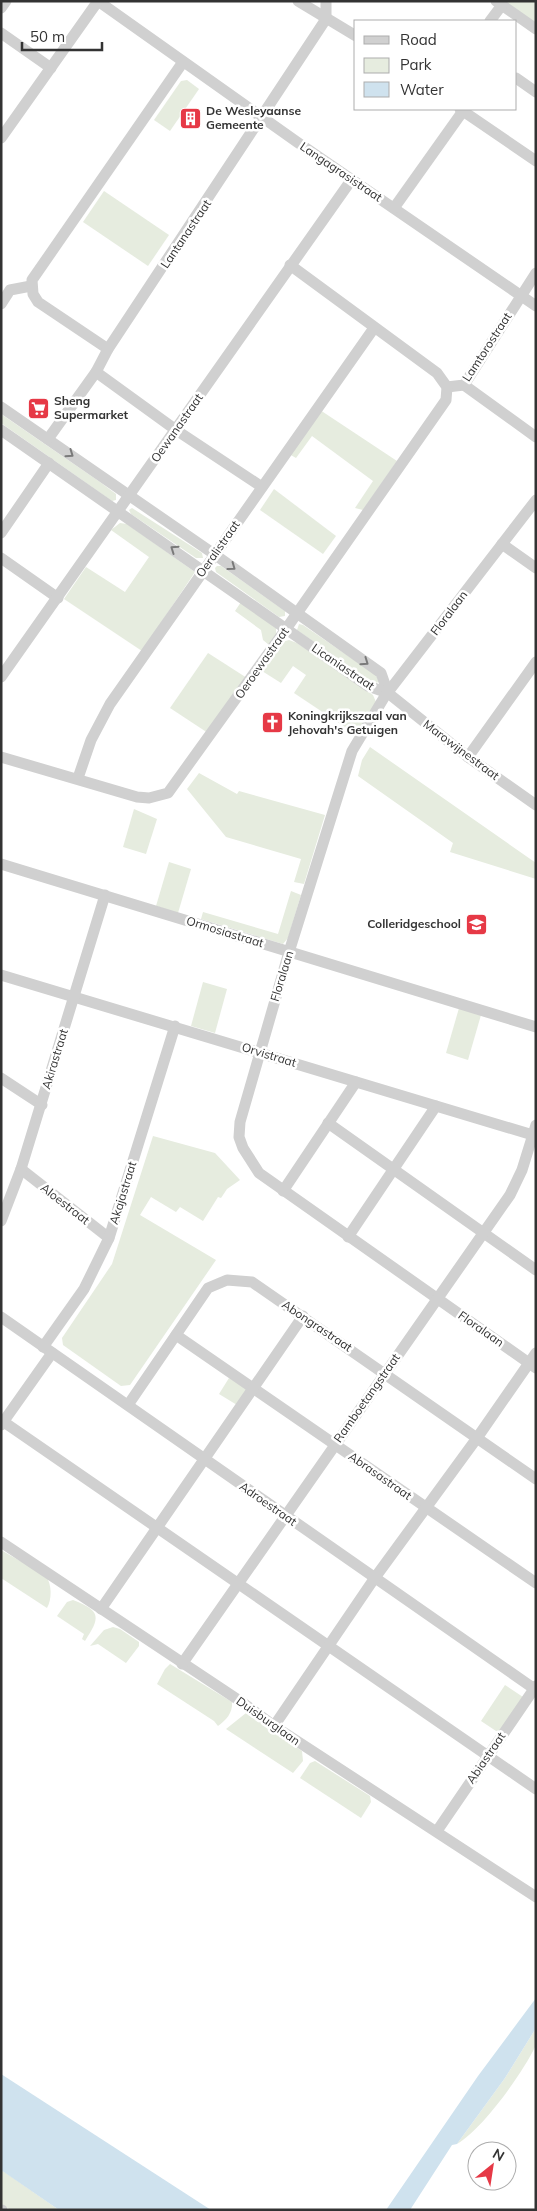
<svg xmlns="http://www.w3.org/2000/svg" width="537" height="2211" viewBox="0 0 537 2211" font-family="Mulish,sans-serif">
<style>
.green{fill:#e6ecdf}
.water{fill:#cfe2ee}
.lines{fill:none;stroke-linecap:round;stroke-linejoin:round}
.minor{stroke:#d0d0d0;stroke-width:11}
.oneway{stroke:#7a7a7a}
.labels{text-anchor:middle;stroke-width:5;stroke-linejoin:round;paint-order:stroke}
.poi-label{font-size:12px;font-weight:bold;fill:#333;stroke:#fff;text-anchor:start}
.street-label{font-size:12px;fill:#333;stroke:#fff}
</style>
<rect width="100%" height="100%" fill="#fff"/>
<g class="green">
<polygon points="502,1 536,1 536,26"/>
<polygon points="187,80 199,89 170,131 154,120 181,81"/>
<polygon points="104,191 169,235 148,266 83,222"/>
<polygon points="320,410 397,461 363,510 355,508 373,481 312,436 296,458 289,454"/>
<polygon points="1,414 100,482 116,494 116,500 112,501 1,423"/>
<polygon points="274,489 336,536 323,554 260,510"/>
<polygon points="132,508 202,553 203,558 196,558 131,514 129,510"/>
<polygon points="120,523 127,524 195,572 142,651 64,599 86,567 125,592 149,557 111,530"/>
<polygon points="217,566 221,566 285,611 285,616 279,617 216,572 215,568"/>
<polygon points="241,602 276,628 276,635 269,645 263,640 261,630 235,611"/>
<polygon points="299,624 303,625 376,675 379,682 375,683 367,679 297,630"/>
<polygon points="289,640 297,643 373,695 376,702 357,735 294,693 306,675 293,666 281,683 262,671 282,642"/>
<polygon points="208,653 247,678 208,733 170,708"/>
<polygon points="370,747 536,863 536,879 450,852 453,843 358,776 362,760"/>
<polygon points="199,773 237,794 239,791 325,815 304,884 294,882 301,859 226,837 187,789"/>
<polygon points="134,809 157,819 146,854 123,847"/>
<polygon points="169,862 191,869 178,913 156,906"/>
<polygon points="291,891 301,895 288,938 283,944 201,919 203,912 278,934"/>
<polygon points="203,982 227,989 215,1033 191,1026"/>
<polygon points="459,1008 481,1015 468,1060 446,1053"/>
<polygon points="153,1136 215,1153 240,1180 227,1189 221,1198 218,1197 203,1221 180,1207 176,1212 151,1197 140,1215 216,1260 130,1385 121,1386 63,1345 62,1338 112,1264"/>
<polygon points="229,1378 248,1389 237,1405 219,1394"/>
<path d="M1,1550L46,1576C52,1585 52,1599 47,1608L1,1578Z"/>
<path d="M73,1600C102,1611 100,1618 85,1641L82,1639L84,1634L57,1616L67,1602Z"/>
<polygon points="113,1627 120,1629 139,1642 139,1646 126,1663 98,1644 90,1646 104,1630"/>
<path d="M170,1664L232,1702C233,1713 226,1720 218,1726L214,1721L157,1684L165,1669Z"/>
<polygon points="505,1685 523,1697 499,1733 481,1721"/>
<polygon points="246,1713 302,1751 303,1761 293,1773 226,1729"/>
<polygon points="315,1761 370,1796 371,1802 361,1818 300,1778 310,1763"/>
<path d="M536,2028C536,2034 537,2042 535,2047C522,2074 482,2130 457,2144L505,2078Z"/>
<polygon points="1,2170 6,2173 59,2210 11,2210 1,2204"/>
</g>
<g class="water">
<polygon points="536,1998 536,2028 505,2078 457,2144 452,2145 410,2210 386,2210 478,2076"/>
<polygon points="1,2074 211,2210 59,2210 1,2170"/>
</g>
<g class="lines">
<g class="minor">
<polyline points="98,1 297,142 536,306"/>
<polyline points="298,1 356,36"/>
<polyline points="496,1 536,29"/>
<polyline points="1,8 6,1"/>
<polyline points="490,21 502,5"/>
<polyline points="1,33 51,68"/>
<polyline points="516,78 536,92"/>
<polyline points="460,109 536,161"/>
<polyline points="1,138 98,1"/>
<polyline points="394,208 463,111"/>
<polyline points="1,304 10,290 31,286"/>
<polyline points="108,349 38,302 33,294 32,280 183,62"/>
<polyline points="96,372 176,430 262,487"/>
<polyline points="464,385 536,437"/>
<polyline points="447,387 464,385 536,273"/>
<polyline points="1,407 214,554 381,673 388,693"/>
<polyline points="1,430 368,686 388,693 468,757 536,805"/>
<polyline points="48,439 96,372 108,349 326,19 326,1"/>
<polyline points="536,500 385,696 352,751 289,952 240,1122 239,1137 243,1148 259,1173 536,1368"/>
<polyline points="1,533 49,463"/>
<polyline points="502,544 536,568"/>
<polyline points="1,558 58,598"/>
<polyline points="1,677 352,179"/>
<polyline points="1,757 137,797 149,798 168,793 286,629 446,400 447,387 437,373 290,265"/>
<polyline points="468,757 536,662"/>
<polyline points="78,778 91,740 110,704 374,328"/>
<polyline points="1,864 536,1027"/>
<polyline points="1,975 536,1136"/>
<polyline points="1,1078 42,1105"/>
<polyline points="328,1123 536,1270"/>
<polyline points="21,1169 109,1238"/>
<polyline points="283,1191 356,1082"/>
<polyline points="1,1221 21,1169 105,895"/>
<polyline points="348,1237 436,1106"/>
<polyline points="1,1317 536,1690"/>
<polyline points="176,1335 536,1583"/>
<polyline points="43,1347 84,1289 109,1238 175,1026"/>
<polyline points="128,1405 208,1288 227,1280 252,1282 536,1479"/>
<polyline points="1,1420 536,1789"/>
<polyline points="1,1425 52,1353"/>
<polyline points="1,1542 243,1703 274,1726 536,1897"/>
<polyline points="101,1609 303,1316"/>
<polyline points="182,1664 510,1195 522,1170 536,1125"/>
<polyline points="274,1726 374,1579 477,1438 536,1353"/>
<polyline points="437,1831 536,1686"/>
<polyline points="1,2210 2,2210"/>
</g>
</g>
<defs><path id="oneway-chevron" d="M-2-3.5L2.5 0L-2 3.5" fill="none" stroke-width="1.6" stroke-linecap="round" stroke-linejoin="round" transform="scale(1.25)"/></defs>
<g class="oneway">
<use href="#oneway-chevron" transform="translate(70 454) rotate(35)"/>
<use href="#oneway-chevron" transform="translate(174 549) rotate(-145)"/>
<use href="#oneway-chevron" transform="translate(232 567) rotate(36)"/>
<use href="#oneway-chevron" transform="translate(365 662) rotate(35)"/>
</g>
<defs>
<symbol id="building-square" viewBox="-11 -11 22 22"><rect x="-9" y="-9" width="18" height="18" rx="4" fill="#e63946" stroke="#fff"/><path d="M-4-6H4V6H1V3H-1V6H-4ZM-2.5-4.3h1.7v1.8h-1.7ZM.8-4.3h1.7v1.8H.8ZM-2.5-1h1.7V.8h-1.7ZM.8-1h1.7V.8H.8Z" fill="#fff"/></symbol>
<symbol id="supermarket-square" viewBox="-11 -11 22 22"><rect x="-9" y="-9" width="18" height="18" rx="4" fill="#e63946" stroke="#fff"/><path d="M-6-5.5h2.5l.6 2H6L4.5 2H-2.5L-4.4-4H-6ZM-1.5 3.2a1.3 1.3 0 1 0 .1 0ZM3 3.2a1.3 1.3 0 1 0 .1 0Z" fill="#fff"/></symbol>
<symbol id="church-square" viewBox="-11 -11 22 22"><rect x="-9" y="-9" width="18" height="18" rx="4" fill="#e63946" stroke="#fff"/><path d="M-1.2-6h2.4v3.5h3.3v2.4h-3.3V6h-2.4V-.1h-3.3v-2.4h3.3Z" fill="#fff"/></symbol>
<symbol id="school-square" viewBox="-11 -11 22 22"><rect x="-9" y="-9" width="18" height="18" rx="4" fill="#e63946" stroke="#fff"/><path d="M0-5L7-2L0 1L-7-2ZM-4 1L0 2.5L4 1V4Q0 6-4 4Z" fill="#fff"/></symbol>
</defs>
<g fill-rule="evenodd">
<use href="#building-square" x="178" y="106" width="25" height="25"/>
<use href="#supermarket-square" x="26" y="396" width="25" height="25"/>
<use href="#church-square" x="260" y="710" width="25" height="25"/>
<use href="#school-square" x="464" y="912" width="25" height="25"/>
</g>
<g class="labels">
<g class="poi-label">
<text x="206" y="115">De Wesleyaanse<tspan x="206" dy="14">Gemeente</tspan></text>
<text x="54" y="405">Sheng<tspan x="54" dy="14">Supermarket</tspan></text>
<text x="288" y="720">Koningkrijkszaal van<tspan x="288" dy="14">Jehovah's Getuigen</tspan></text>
<text x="461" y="928" text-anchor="end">Colleridgeschool</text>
</g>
<g class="street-label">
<text transform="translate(341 172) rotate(34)" y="4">Langagrasistraat</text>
<text transform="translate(186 234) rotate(-56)" y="4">Lantanastraat</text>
<text transform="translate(487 347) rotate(-57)" y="4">Lamtorostraat</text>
<text transform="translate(177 428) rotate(-55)" y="4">Oewanastraat</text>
<text transform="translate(218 549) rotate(-55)" y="4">Oeralistraat</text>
<text transform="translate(449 613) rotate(-53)" y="4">Floralaan</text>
<text transform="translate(262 663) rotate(-55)" y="4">Oeroewastraat</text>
<text transform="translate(343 667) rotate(34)" y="4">Licaniastraat</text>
<text transform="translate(461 750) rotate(37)" y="4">Marowijnestraat</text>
<text transform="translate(225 932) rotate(17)" y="4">Ormosiastraat</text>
<text transform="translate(282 976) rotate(-73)" y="4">Floralaan</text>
<text transform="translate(269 1055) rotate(17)" y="4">Orvistraat</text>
<text transform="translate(55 1059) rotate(-73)" y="4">Akirastraat</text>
<text transform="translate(123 1193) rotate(-73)" y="4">Akajastraat</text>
<text transform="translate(65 1204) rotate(38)" y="4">Aloestraat</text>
<text transform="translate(317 1326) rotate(34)" y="4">Abongrastraat</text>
<text transform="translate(481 1329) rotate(35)" y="4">Floralaan</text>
<text transform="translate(367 1398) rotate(-55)" y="4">Ramboetangstraat</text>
<text transform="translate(380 1476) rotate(35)" y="4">Abrasastraat</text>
<text transform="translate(268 1504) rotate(35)" y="4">Adroestraat</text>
<text transform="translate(268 1721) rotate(35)" y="4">Duisburglaan</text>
<text transform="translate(486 1758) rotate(-56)" y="4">Abiastraat</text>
</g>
</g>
<rect width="537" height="2211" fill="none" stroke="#333333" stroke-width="5"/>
<rect x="354" y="20" width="162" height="90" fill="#ffffff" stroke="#adadad"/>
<rect x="364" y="36" width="25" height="8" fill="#d0d0d0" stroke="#adadad"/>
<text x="400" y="45" font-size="15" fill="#333333">Road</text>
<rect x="364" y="58" width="25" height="15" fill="#e6ecdf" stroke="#adadad"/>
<text x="400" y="70" font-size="15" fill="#333333">Park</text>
<rect x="364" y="82" width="25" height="15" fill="#cfe2ee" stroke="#adadad"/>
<text x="400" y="95" font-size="15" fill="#333333">Water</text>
<g transform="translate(492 2166) rotate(30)"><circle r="24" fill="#ffffff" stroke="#adadad"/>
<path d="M0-4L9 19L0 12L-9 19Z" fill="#e63946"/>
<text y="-8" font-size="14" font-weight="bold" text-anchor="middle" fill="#333333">N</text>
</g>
<path d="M22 42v8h80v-8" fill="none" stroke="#333333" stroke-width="2.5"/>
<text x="30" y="42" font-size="15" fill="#333333" stroke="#ffffff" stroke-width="4" paint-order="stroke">50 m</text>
</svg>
